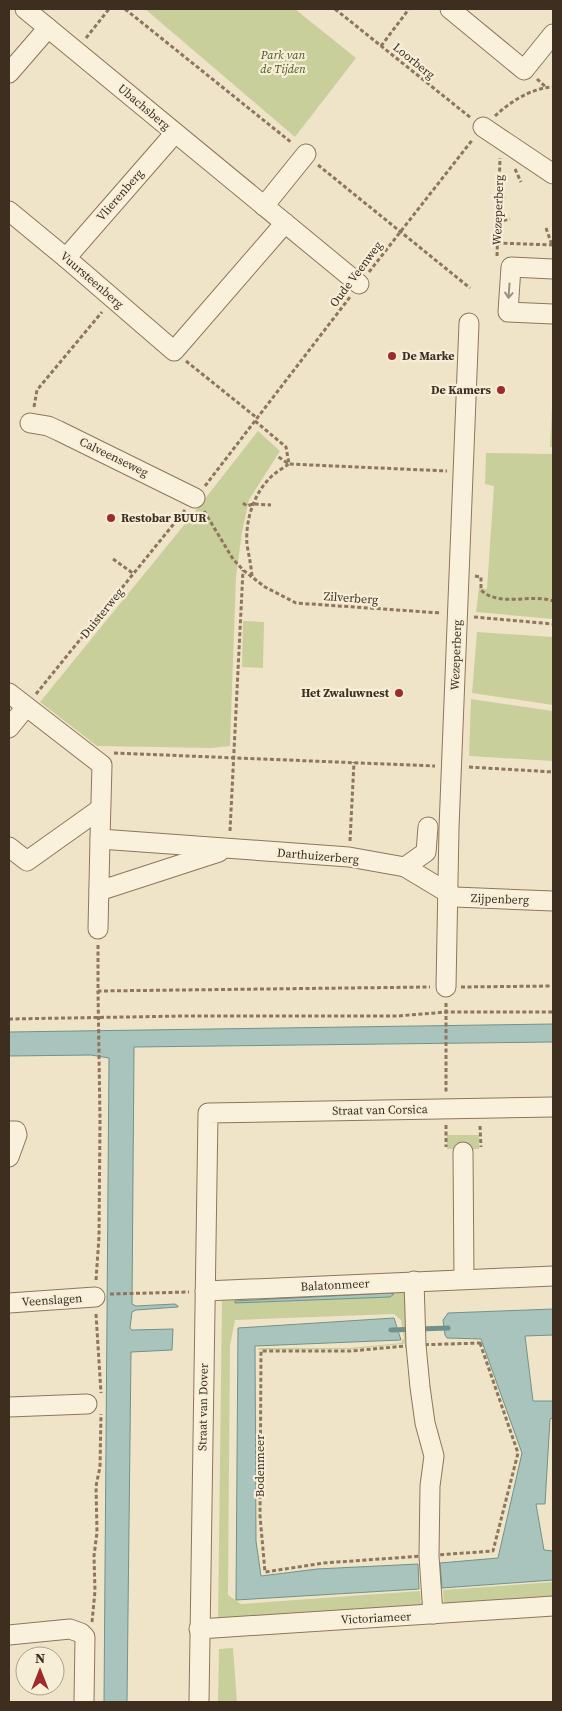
<svg xmlns="http://www.w3.org/2000/svg" width="562" height="1711" viewBox="0 0 562 1711" font-family="'Source Serif 4',serif">
<style>
.green{fill:#c9cf9b}
.water{fill:#a9c4bc;stroke:#6f938a}
.lines{fill:none;stroke-linecap:round;stroke-linejoin:round}
.stream{stroke:#6f938a;stroke-width:5}
.minor-casing{stroke:#8d765c;stroke-width:21}
.path{stroke:#8d765c;stroke-width:3;stroke-dasharray:4 2.5;stroke-linecap:butt}
.minor{stroke:#faf1dc;stroke-width:19}
.oneway{stroke:#9c907e}
.poi-dot{fill:#9e2a2b;stroke:#f7eed8;stroke-width:2}
.labels{text-anchor:middle;stroke-width:4.5;stroke-linejoin:round;paint-order:stroke}
.park-label{font-size:12px;font-style:italic;fill:#4d5a26;stroke:#f7eed8}
.street-label{font-size:12px;fill:#3d2e20;stroke:#f7eed8}
.poi-label{font-size:12px;font-weight:bold;fill:#3d2e20;stroke:#f7eed8;text-anchor:start}
</style>
<rect width="100%" height="100%" fill="#f0e4c8"/>
<g class="green">
<polygon points="145,9 295,9 356,58 295,137"/>
<polygon points="553,388 553,447 550,447"/>
<polygon points="258,431 280,451 249,500 242,532 236,577 230,746 212,748 97,746 40,702 193,514"/>
<polygon points="486,453 553,454 553,619 476,612 479,588 487,589 494,486 485,484"/>
<polygon points="243,621 264,622 263,668 242,667"/>
<polygon points="477,632 553,637 553,705 472,693"/>
<polygon points="471,699 553,711 553,761 469,756"/>
<rect x="447" y="1135" width="32" height="14"/>
<polygon points="403,1289 409,1297 411,1343 354,1349 258,1350 259,1348 350,1348 401,1343 404,1338 401,1320 394,1314 235,1320 230,1346 228,1595 241,1604 420,1591 421,1600 420,1602 423,1602 420,1608 218,1624 222,1296"/>
<polygon points="553,1582 553,1600 444,1608 443,1590"/>
<polygon points="233,1648 237,1702 218,1702 219,1649"/>
</g>
<g class="water">
<polygon points="553,1024 553,1042 134,1047 132,1304 136,1306 175,1304 178,1306 178,1307 136,1310 132,1312 130,1328 132,1330 173,1329 172,1350 131,1352 127,1702 104,1702 109,1058 91,1055 9,1056 9,1032"/>
<polygon points="390,1293 394,1294 390,1297 235,1303 235,1301"/>
<polygon points="553,1309 553,1335 525,1336 533,1401 553,1401 553,1418 550,1419 545,1504 536,1504 544,1550 553,1551 553,1580 442,1588 440,1563 498,1558 522,1453 481,1339 447,1338 445,1335 443,1320 448,1313"/>
<polygon points="394,1318 401,1340 255,1346 256,1541 261,1576 317,1569 418,1564 419,1589 236,1600 238,1328"/>
</g>
<g class="lines">
<polyline class="stream" points="391,1330 448,1328"/>
<defs>
<g id="minor">
<polyline points="25,9 359,284"/>
<polyline points="450,9 524,70 553,34"/>
<polyline points="9,73 48,28"/>
<polyline points="483,127 553,174"/>
<polyline points="264,206 306,154"/>
<polyline points="9,211 66,258 174,351 285,223"/>
<polyline points="66,258 175,133"/>
<polyline points="553,269 511,267 508,312 553,314"/>
<polyline points="30,423 48,426 59,431 195,498"/>
<polyline points="9,693 102,765 100,839 349,857 405,867 426,852 428,827"/>
<polyline points="9,728 26,707"/>
<polyline points="9,847 27,861 100,809"/>
<polyline points="405,867 455,897 553,901"/>
<polyline points="99,891 219,852"/>
<polyline points="98,929 100,839"/>
<polyline points="446,987 449,828 469,323"/>
<polyline points="9,1131 16,1131 17,1135 9,1157"/>
<polyline points="463,1152 464,1279"/>
<polyline points="414,1281 416,1345 420,1387 425,1423 434,1456 430,1486 429,1556 433,1614"/>
<polyline points="205,1291 553,1276"/>
<polyline points="9,1303 95,1297"/>
<polyline points="9,1407 87,1404"/>
<polyline points="199,1629 553,1606"/>
<polyline points="9,1635 70,1629 81,1633 85,1637 84,1702"/>
<polyline points="199,1702 208,1113 553,1107"/>
</g>
</defs>
<use href="#minor" class="minor-casing"/>
<g class="path">
<polyline points="125,9 292,143"/>
<polyline points="335,9 471,118"/>
<polyline points="86,38 109,9"/>
<polyline points="381,46 409,9"/>
<polyline points="537,79 547,88"/>
<path d="M495,116C510,102 531,88 553,87"/>
<polyline points="318,165 470,288"/>
<polyline points="515,169 521,182"/>
<polyline points="498,196 505,198"/>
<polyline points="497,222 510,219"/>
<polyline points="546,228 552,245"/>
<polyline points="497,243 553,245"/>
<polyline points="497,256 500,158"/>
<polyline points="369,272 473,139"/>
<polyline points="186,361 257,418"/>
<polyline points="34,407 37,390 102,312"/>
<polyline points="255,421 286,447 289,464 447,471"/>
<polyline points="205,486 350,297"/>
<polyline points="243,503 247,506 253,504 271,505"/>
<polyline points="204,511 233,559 243,570 265,587 296,603 441,613"/>
<polyline points="113,559 134,574"/>
<path d="M252,576C251,565 249,556 247,545C245,520 254,492 273,475C278,471 284,467 289,464L277,456"/>
<path d="M475,576L481,577V590C500,608 530,593 553,601"/>
<polyline points="474,617 553,624"/>
<polyline points="36,694 185,510"/>
<polyline points="114,753 435,766"/>
<polyline points="469,767 553,772"/>
<polyline points="230,831 243,570"/>
<polyline points="350,841 354,762"/>
<polyline points="98,945 98,991 430,987"/>
<polyline points="461,987 553,986"/>
<polyline points="446,1003 446,1092"/>
<polyline points="9,1019 184,1016 398,1016 446,1012 553,1012"/>
<polyline points="446,1125 446,1147"/>
<polyline points="480,1126 481,1147"/>
<polyline points="96,1280 99,1237 100,1120 98,991"/>
<polyline points="110,1294 189,1292"/>
<polyline points="96,1314 101,1393"/>
<polygon points="480,1343 518,1453 493,1551 324,1563 265,1572 260,1516 261,1351 351,1351 416,1345"/>
<polyline points="92,1622 95,1591 94,1556 97,1532 96,1486 100,1467 101,1414"/>
</g>
<use href="#minor" class="minor"/>
</g>
<defs><path id="oneway-shaft" d="M-6 0H5M1.5-3L5.5 0L1.5 3" fill="none" stroke-width="1.6" stroke-linecap="round" stroke-linejoin="round" transform="scale(1.25)"/></defs>
<use class="oneway" href="#oneway-shaft" transform="translate(509 291) rotate(94)"/>
<g class="poi-dot">
<circle cx="392" cy="356" r="5"/>
<circle cx="501" cy="390" r="5"/>
<circle cx="111" cy="518" r="5"/>
<circle cx="399" cy="693" r="5"/>
</g>
<g class="labels">
<g class="park-label">
<text x="283" y="59">Park van<tspan x="283" dy="14">de Tijden</tspan></text>
</g>
<g class="street-label">
<text transform="translate(414 61) rotate(39)" y="4">Loorberg</text>
<text transform="translate(144 107) rotate(40)" y="4">Ubachsberg</text>
<text transform="translate(120 195) rotate(-49)" y="4">Vlierenberg</text>
<text transform="translate(498 210) rotate(-88)" y="4">Wezeperberg</text>
<text transform="translate(356 274) rotate(-53)" y="4">Oude Veenweg</text>
<text transform="translate(92 280) rotate(41)" y="4">Vuursteenberg</text>
<text transform="translate(114 457) rotate(26)" y="4">Calveenseweg</text>
<text transform="translate(351 598) rotate(4)" y="4">Zilverberg</text>
<text transform="translate(102 613) rotate(-51)" y="4">Duisterweg</text>
<text transform="translate(456 655) rotate(-88)" y="4">Wezeperberg</text>
<text transform="translate(318 856) rotate(5)" y="4">Darthuizerberg</text>
<text transform="translate(500 899) rotate(2)" y="4">Zijpenberg</text>
<text transform="translate(380 1110) rotate(-1)" y="4">Straat van Corsica</text>
<text transform="translate(335 1285) rotate(-3)" y="4">Balatonmeer</text>
<text transform="translate(52 1300) rotate(-4)" y="4">Veenslagen</text>
<text transform="translate(203 1407) rotate(-89)" y="4">Straat van Dover</text>
<text transform="translate(260 1466) rotate(-90)" y="4">Bodenmeer</text>
<text transform="translate(376 1618) rotate(-3)" y="4">Victoriameer</text>
</g>
<g class="poi-label">
<text x="402" y="360">De Marke</text>
<text x="491" y="394" text-anchor="end">De Kamers</text>
<text x="121" y="522">Restobar BUUR</text>
<text x="389" y="697" text-anchor="end">Het Zwaluwnest</text>
</g>
</g>
<rect width="562" height="1711" fill="none" stroke="#3d2e20" stroke-width="20"/>
<g transform="translate(40 1671)"><circle r="24" fill="#f7eed8" stroke="#ada18e"/>
<path d="M0-4L9 19L0 12L-9 19Z" fill="#9e2a2b"/>
<text y="-8" font-size="14" font-weight="bold" text-anchor="middle" fill="#3d2e20">N</text>
</g>
</svg>
